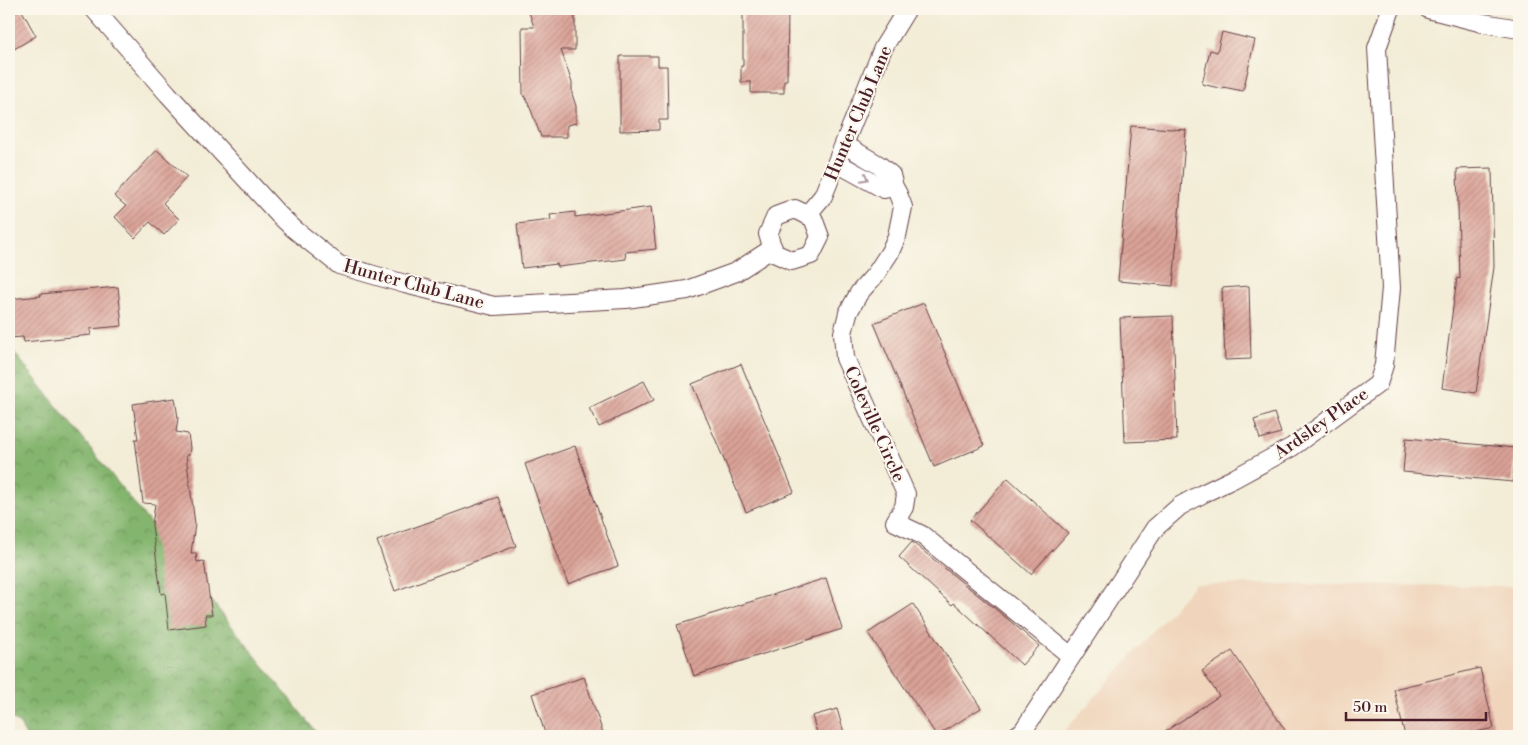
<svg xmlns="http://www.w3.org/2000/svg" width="1528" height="745" viewBox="0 0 1528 745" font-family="'Libre Bodoni',serif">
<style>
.built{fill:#f0d5bc}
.forest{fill:url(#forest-crowns);stroke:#676a4c}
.building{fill:url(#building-hatch)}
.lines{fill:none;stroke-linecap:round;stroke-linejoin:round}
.minor-casing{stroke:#633e45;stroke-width:20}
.minor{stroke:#fff;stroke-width:18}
.oneway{stroke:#ae9aa0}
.labels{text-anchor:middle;stroke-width:4;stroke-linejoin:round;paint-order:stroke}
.street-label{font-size:18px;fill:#4a1f2b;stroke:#fbf7ec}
</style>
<defs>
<pattern id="forest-crowns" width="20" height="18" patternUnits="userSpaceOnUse" patternTransform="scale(1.25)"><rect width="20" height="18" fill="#84b56e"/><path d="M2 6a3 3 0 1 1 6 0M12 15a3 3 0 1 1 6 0" fill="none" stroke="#6e935b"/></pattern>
<pattern id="building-hatch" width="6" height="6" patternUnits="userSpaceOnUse" patternTransform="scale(1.25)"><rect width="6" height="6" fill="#dba398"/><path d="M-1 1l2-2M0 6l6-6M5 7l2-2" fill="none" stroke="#b4847c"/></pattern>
</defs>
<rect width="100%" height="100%" fill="#fbf7ec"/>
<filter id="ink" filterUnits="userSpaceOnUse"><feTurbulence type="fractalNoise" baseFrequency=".02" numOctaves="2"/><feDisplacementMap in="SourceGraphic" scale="10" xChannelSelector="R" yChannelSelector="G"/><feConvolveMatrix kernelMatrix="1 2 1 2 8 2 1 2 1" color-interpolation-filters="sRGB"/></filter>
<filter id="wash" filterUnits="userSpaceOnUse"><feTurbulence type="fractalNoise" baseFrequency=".0096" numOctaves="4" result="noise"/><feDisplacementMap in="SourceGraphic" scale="20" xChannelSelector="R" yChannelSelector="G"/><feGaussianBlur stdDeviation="1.12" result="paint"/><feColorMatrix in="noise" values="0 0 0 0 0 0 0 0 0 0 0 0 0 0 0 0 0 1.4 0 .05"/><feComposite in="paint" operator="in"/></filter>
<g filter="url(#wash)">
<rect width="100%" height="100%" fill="#f3edd7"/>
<polygon class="built" points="1195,584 1519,586 1519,736 1060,736"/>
<polygon class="forest" points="9,346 319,736 26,736 20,724 9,717"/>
<g id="blocks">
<g class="building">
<polygon points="9,9 21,9 36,36 9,52"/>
<polygon points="528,9 575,9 575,50 561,50 572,83 572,94 576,106 576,123 567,125 567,137 541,137 528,102 523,94 522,27 534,27"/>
<polygon points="743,9 788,9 787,80 784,80 784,93 751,93 751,82 741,82 741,66 743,66"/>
<polygon points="1222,32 1255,40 1243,91 1223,87 1223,89 1202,84 1210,50 1217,52"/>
<polygon points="620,56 658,56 658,66 667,66 668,120 659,120 659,130 620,131"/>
<polygon points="1131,126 1186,130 1173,286 1118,281"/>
<polygon points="157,150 187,177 163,203 179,219 164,235 150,222 135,238 115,217 126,206 114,196"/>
<polygon points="1492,168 1494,267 1476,393 1442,388 1457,278 1460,279 1457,169"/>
<polygon points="651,207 656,249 625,252 626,259 558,267 557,264 522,268 517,224 551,220 550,215 575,212 575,217"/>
<polygon points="1249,286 1251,359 1225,360 1222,288"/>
<polygon points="118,287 122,326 90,329 91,335 24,342 23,337 9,338 9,299 41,296 40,294"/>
<polygon points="924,303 984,446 934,467 874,323"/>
<polygon points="1173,316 1177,440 1125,442 1120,318"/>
<polygon points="741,364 794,492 746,512 692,384"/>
<polygon points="644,381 654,400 599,427 589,408"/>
<polygon points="175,398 178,418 176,432 188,434 190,448 189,455 186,455 195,524 191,553 196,553 197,562 204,561 212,615 205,615 206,625 169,630 165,593 161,594 152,525 155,504 143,503 135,439 138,439 133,404"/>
<polygon points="1274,413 1281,433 1260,439 1254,420"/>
<polygon points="1406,438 1516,448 1513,482 1403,472"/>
<polygon points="575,446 618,566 568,584 525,464"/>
<polygon points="1008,478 1068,533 1031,574 970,520"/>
<polygon points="498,497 516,546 395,591 377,541"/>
<polygon points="912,542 1009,620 1039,646 1022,665 954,603 952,605 899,557"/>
<polygon points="826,578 842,629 694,676 677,625"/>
<polygon points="913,604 981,708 937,736 868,633"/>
<polygon points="1232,651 1289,736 1158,736 1219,696 1202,671"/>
<polygon points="1480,668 1494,728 1458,736 1405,736 1394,689"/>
<polygon points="584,677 604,736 546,736 532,694"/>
<polygon points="837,709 845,736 818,736 812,716"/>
</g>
</g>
</g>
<g filter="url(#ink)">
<use href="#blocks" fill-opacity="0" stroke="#633e45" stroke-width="1"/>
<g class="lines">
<defs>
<g id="minor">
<polyline points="94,9 168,94 278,214 294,229 339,265 405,284 494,306 626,299 687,290 736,272 773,248"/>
<polyline points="1428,9 1483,23 1519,29"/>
<polyline points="845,145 879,165 891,175 894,187 898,194 903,207 897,236 890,252 875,275 859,293 848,313 843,333 845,358 906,494 904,507 895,522 922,535 1071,656"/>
<polyline points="837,163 884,189 894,187"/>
<polygon points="795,209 813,218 820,237 811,255 792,261 774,253 768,234 776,216"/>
<polyline points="807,215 823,196 883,48 907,9"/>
<polyline points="1016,736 1023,731 1155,528 1180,506 1202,494 1233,479 1292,447 1378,384 1384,365 1391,288 1377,48 1391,9"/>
</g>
</defs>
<use href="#minor" class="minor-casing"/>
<use href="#minor" class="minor"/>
</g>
<defs><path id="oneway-chevron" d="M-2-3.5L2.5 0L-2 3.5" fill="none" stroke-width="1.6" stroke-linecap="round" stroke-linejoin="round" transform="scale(1.25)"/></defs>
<use class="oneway" href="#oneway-chevron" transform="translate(865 178) rotate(28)"/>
</g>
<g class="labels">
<g class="street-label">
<text transform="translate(858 113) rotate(-67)" y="6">Hunter Club Lane</text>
<text transform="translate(414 284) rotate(15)" y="6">Hunter Club Lane</text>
<text transform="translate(1321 423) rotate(-35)" y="6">Ardsley Place</text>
<text transform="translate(875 424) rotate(66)" y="6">Coleville Circle</text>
</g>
</g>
<rect width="1528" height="745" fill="none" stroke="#fbf7ec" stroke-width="30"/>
<path d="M1346 712v8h140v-8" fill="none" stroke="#4a1f2b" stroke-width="2.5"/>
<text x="1353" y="712" font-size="15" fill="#4a1f2b" stroke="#fbf7ec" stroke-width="4" paint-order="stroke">50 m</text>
</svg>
